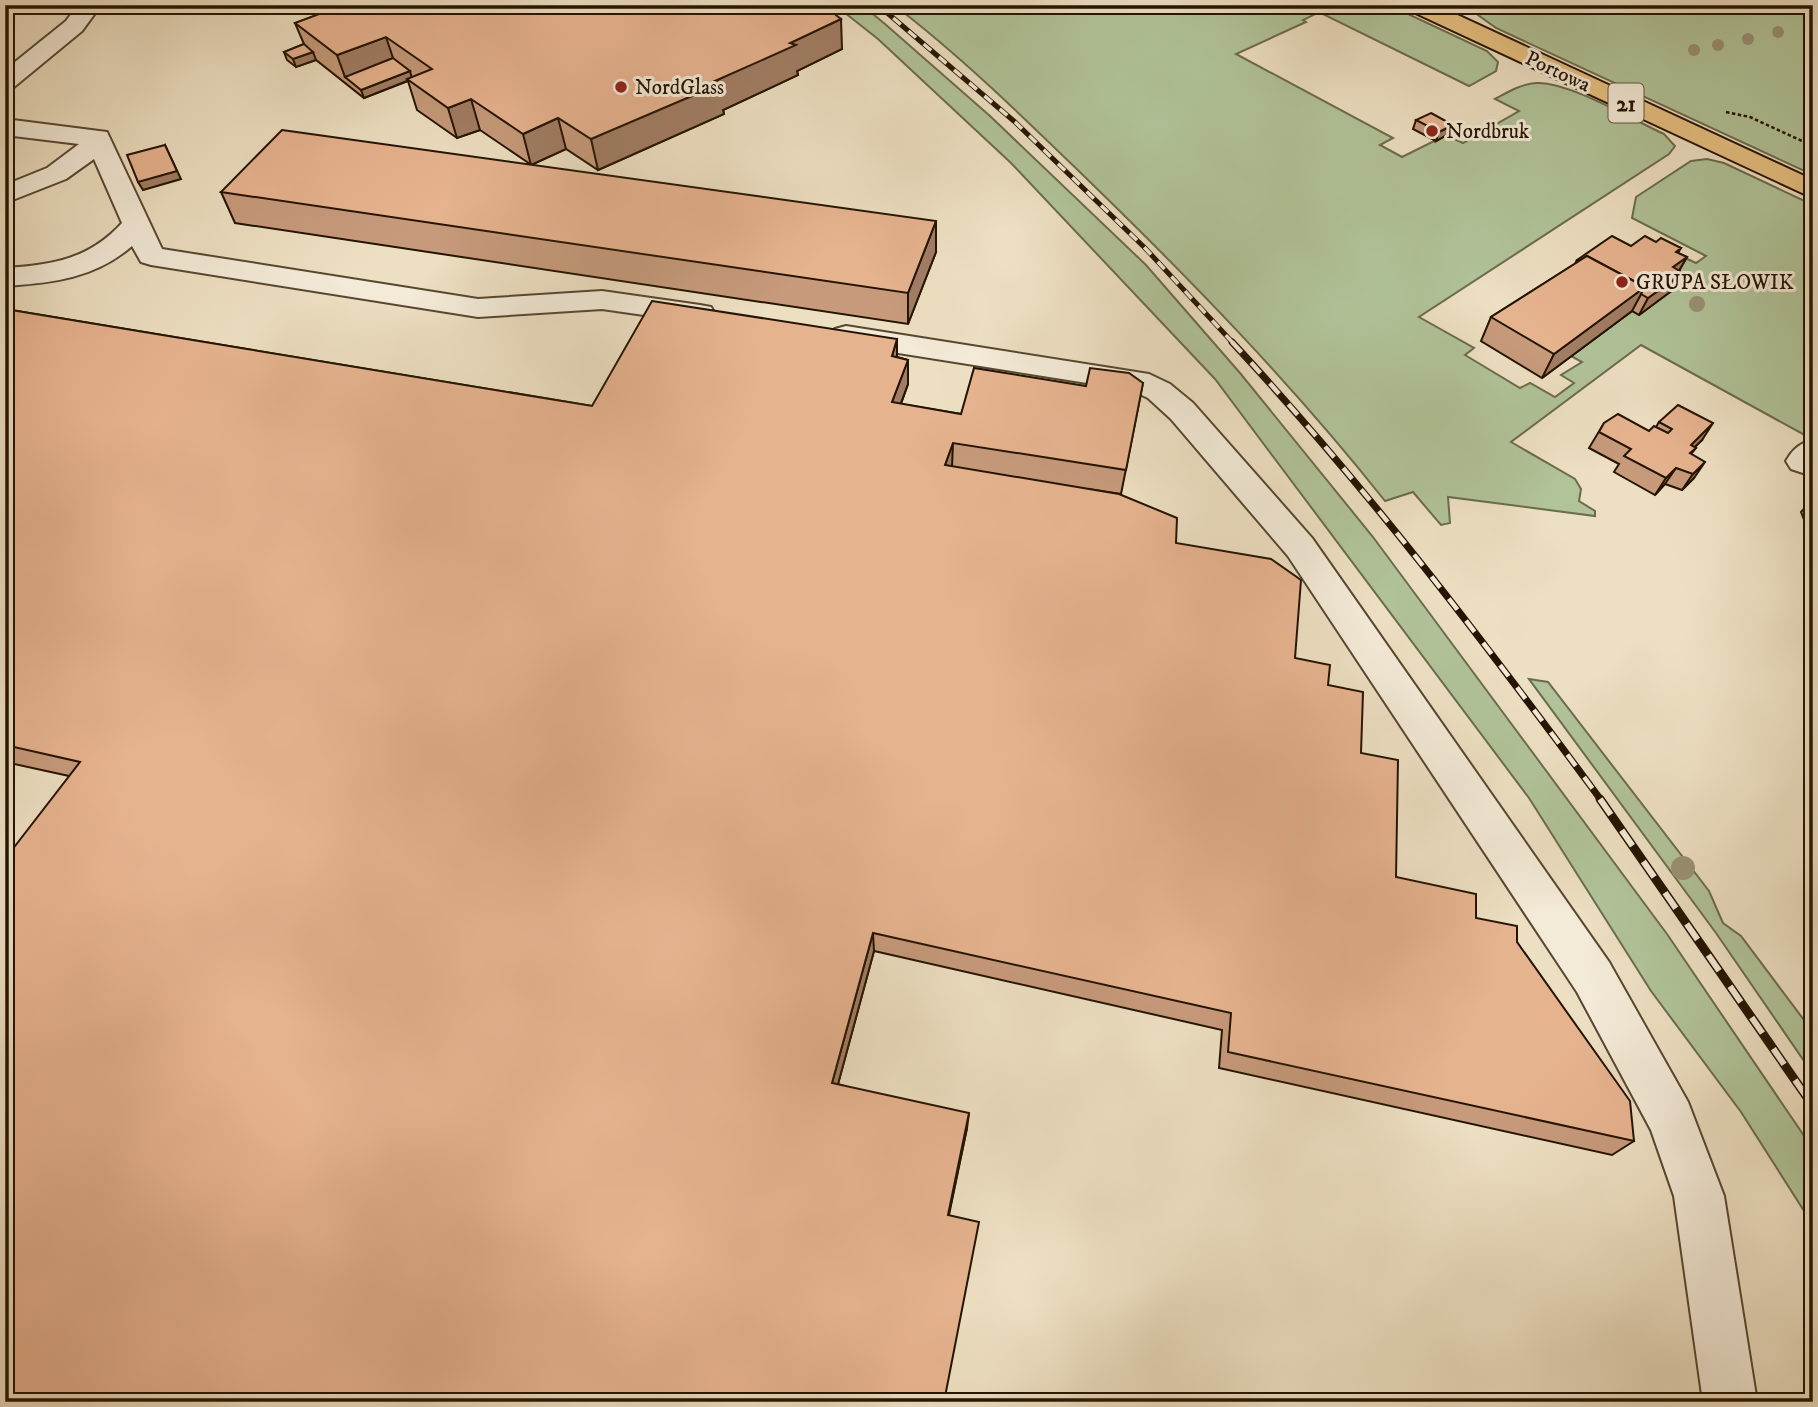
<svg xmlns="http://www.w3.org/2000/svg" width="1818" height="1407" viewBox="0 0 1818 1407" font-family="'IM FELL DW Pica',serif">
<style>
.green{fill:#b1c399;stroke:#6b6c4c;stroke-width:2}
.lines{fill:none;stroke-linecap:round;stroke-linejoin:round}
.minor-casing{stroke:#574730;stroke-width:4}
.major-casing{stroke:#251400;stroke-width:4}
.path{stroke:#251400;stroke-width:2.5;stroke-dasharray:3.5 2.5;stroke-linecap:butt}
.minor{fill:#f3ead7;fill-rule:evenodd}
.major{fill:#e6c081;fill-rule:evenodd}
.rail-far2-casing{stroke:#251400;stroke-width:5}
.rail-far1-casing{stroke:#251400;stroke-width:7}
.rail-casing{stroke:#251400;stroke-width:9}
.rail-far2{stroke:#f3ead7;stroke-width:3.5;stroke-dasharray:10;stroke-linecap:butt}
.rail-far1{stroke:#f3ead7;stroke-width:4.5;stroke-dasharray:14;stroke-linecap:butt}
.rail{stroke:#f3ead7;stroke-width:6;stroke-dasharray:19;stroke-linecap:butt}
.tree{fill:#9a9175}
.wall{fill:#c69a7b;stroke:#251400;stroke-width:2}
.shaded-wall{fill:#a17d64;stroke:#251400;stroke-width:2}
.building{fill:#e6b38f;stroke:#251400;stroke-width:2}
.poi-dot{fill:#8f2418;stroke:#f3ead7;stroke-width:2.5}
.labels{text-anchor:middle;stroke-width:6;stroke-linejoin:round;paint-order:stroke}
.far-street-label{font-size:21px;fill:#251400;stroke:#f3ead7}
.far-poi-label{font-size:21px;fill:#251400;stroke:#f3ead7;text-anchor:start}
.shield{fill:#f3ead7;stroke:#635440;stroke-width:2}
.shield-label{font-size:23px;font-weight:bold;fill:#251400}
</style>
<rect width="100%" height="100%" fill="#eddfc2"/>
<filter id="stains"><feTurbulence type="fractalNoise" baseFrequency=".00286" numOctaves="4"/><feColorMatrix values="0 0 0 0 .2 0 0 0 0 .09 0 0 0 0 .02 0 0 0 .5 -.17"/></filter>
<radialGradient id="worn" r=".72"><stop offset=".6" stop-color="#630" stop-opacity="0"/><stop offset="1" stop-color="#630" stop-opacity=".3"/></radialGradient>
<g class="green">
<polygon points="835,5 862,5 885,24 990,116 1146,265 1240,373 1373,537 1667,934 1813,1149 1813,1225 1741,1112 1651,991 1529,798 1215,379 1011,163 878,39"/>
<path d="M894,5H1389L1487,51L1498,62L1496,71L1469,86L1319,12L1303,20L1306,22L1236,54L1393,138L1380,145L1402,157L1446,135L1463,143L1519,111L1495,99C1508,92 1521,84 1536,83C1568,81 1633,120 1664,134L1675,146L1669,154L1419,317L1474,348L1465,355L1520,388L1530,383L1555,397L1574,383L1561,375L1582,362L1571,356L1632,311L1639,314L1673,290L1683,257L1696,263L1706,256L1632,218L1636,197L1691,161L1707,159L1724,163L1813,205V435L1810,438L1641,345L1511,442L1575,479L1581,489L1579,501L1595,511V516L1448,497L1450,523L1441,525L1413,492L1385,501C1294,386 1192,281 1087,179C1025,119 962,57 894,5Z"/>
<polygon points="1488,5 1813,5 1813,175 1496,28 1478,15 1479,9"/>
<polygon points="1529,679 1548,682 1709,891 1723,923 1741,936 1813,1032 1813,1074 1716,933"/>
</g>
<g class="lines">
<defs>
<g id="minor">
<polygon points="78,5 101,5 82,31 14,87 5,89 5,70 66,21"/>
<path d="M5,119L107,132L162,249L478,299L602,291L700,305L711,307L715,314L711,321L700,323L602,309L478,317L151,265L141,262L132,246C95,278 53,283 5,286V268C53,265 89,259 122,223L94,159L66,179L5,203V185L47,168L79,144L5,135Z"/>
<polygon points="846,326 1149,374 1170,384 1193,403 1312,538 1609,962 1688,1102 1724,1196 1757,1402 1703,1402 1674,1196 1651,1130 1577,992 1288,556 1171,419 1148,398 1131,390 835,343 831,336 835,329"/>
<path d="M1813,440V470L1803,473L1791,469L1786,461C1793,449 1800,443 1813,440Z"/>
</g>
<polygon id="major" points="1406,5 1436,5 1813,180 1813,198 1409,10"/>
</defs>
<use href="#minor" class="minor-casing"/>
<use href="#major" class="major-casing"/>
<polyline class="path" points="1726,112 1750,117 1813,146"/>
<use href="#minor" class="minor"/>
<use href="#major" class="major"/>
<defs>
<polyline id="rail-far2" points="878,5 1015,122 1145,248 1234,344"/>
<path id="rail-far1" d="M1232,342C1366,486 1485,643 1601,800"/>
<polyline id="rail" points="1600,799 1813,1106"/>
</defs>
<use href="#rail-far2" class="rail-far2-casing"/>
<use href="#rail-far1" class="rail-far1-casing"/>
<use href="#rail" class="rail-casing"/>
<use href="#rail-far2" class="rail-far2"/>
<use href="#rail-far1" class="rail-far1"/>
<use href="#rail" class="rail"/>
</g>
<g class="tree">
<circle cx="1778" cy="32" r="6"/>
<circle cx="1748" cy="39" r="6"/>
<circle cx="1718" cy="45" r="6"/>
<circle cx="1694" cy="50" r="6"/>
<circle cx="1697" cy="304" r="8"/>
<circle cx="1683" cy="868" r="12"/>
</g>
<g class="wall">
<polygon points="314,5 823,5 842,49 797,71 798,75 723,110 724,114 598,170 566,149 531,165 936,252 908,324 235,223 221,192 530,164 480,130 457,138 417,110 408,81 364,98 316,60 296,67 287,60 284,52 304,44 295,23 323,13"/>
<polygon points="1416,120 1450,133 1436,141 1413,129"/>
<polygon points="1656,242 1681,248 1678,253 1687,257 1679,271 1674,289 1639,315 1632,311 1542,378 1481,341 1491,317 1575,264 1577,260 1631,246"/>
<polygon points="5,309 592,406 897,339 897,357 908,360 908,384 901,404 961,414 1086,386 1143,383 1121,494 1088,489 1176,543 1295,658 1328,685 1361,753 1396,877 1476,918 1517,942 1634,1141 1612,1155 1219,1068 1222,1030 874,951 838,1084 967,1128 949,1215 944,1402 69,776 5,762"/>
<polygon points="1659,422 1702,440 1695,447 1696,448 1691,454 1694,478 1682,490 1665,484 1655,495 1614,472 1619,464 1589,448 1604,423 1649,431 1656,427"/>
<polygon points="1808,504 1813,505 1813,543 1801,512"/>
</g>
<g class="shaded-wall">
<polygon points="841,19 842,49 797,71 798,75 723,110 724,114 598,170 591,139 715,81 790,43"/>
<polygon points="386,37 396,67 345,77 337,55"/>
<polygon points="313,52 316,60 296,67 293,59"/>
<polygon points="410,71 412,79 364,98 361,90"/>
<polygon points="471,99 480,130 457,138 448,108"/>
<polygon points="558,118 566,149 531,165 523,134"/>
<polygon points="1453,125 1450,133 1436,141 1439,132"/>
<polygon points="165,145 181,179 143,190 138,182"/>
<polygon points="936,221 936,252 908,324 908,293"/>
<polygon points="1687,257 1677,274 1673,267"/>
<polygon points="1683,273 1674,289 1639,315 1648,298"/>
<polygon points="1645,287 1632,311 1542,378 1554,354"/>
<polygon points="897,339 897,363 892,356"/>
<polygon points="908,360 908,384 892,427 892,402"/>
<polygon points="1713,423 1702,440 1680,461 1691,445"/>
<polygon points="953,443 952,467 945,465"/>
<polygon points="1705,462 1694,478 1682,490 1693,474"/>
<polygon points="1676,468 1665,484 1655,495 1666,478"/>
<polygon points="873,933 874,951 834,1099 832,1083"/>
<polygon points="969,1113 967,1128 946,1227 948,1215"/>
</g>
<g class="building">
<polygon points="343,5 823,5 841,19 790,43 796,45 715,81 720,84 591,139 558,118 523,134 471,99 448,108 407,79 432,69 386,37 337,55 295,23"/>
<polygon points="304,44 313,52 293,59 284,52"/>
<polygon points="393,58 410,71 361,90 345,77"/>
<polygon points="1431,113 1453,125 1439,132 1416,120"/>
<polygon points="282,130 936,221 908,293 221,192"/>
<polygon points="165,145 177,171 138,182 127,155"/>
<polygon points="1612,236 1631,246 1645,236 1656,242 1661,238 1681,248 1676,252 1687,257 1673,267 1683,273 1648,298 1641,294 1645,287 1587,256 1579,261 1577,260"/>
<polygon points="1587,256 1645,287 1554,354 1491,317"/>
<polygon points="652,301 897,339 892,356 908,360 892,402 961,414 974,368 1086,386 1090,368 1129,373 1143,383 1126,470 953,443 945,465 1119,494 1177,518 1176,543 1271,559 1301,580 1295,658 1330,665 1328,685 1363,692 1361,753 1398,760 1396,877 1476,894 1476,918 1517,926 1517,942 1630,1101 1634,1141 1228,1052 1231,1013 873,933 832,1083 969,1113 948,1215 979,1222 944,1402 5,1402 5,859 80,762 5,745 5,309 592,406"/>
<polygon points="1678,405 1713,423 1691,445 1696,448 1690,453 1705,462 1693,474 1676,468 1666,478 1624,456 1631,449 1599,432 1604,423 1618,414 1649,431 1654,426 1668,433 1672,429 1659,422"/>
<polygon points="1808,504 1813,505 1813,517"/>
</g>
<g class="poi-dot">
<circle cx="621" cy="87" r="7"/>
<circle cx="1432" cy="131" r="7"/>
<circle cx="1622" cy="282" r="7"/>
</g>
<g class="labels">
<g class="far-street-label">
<text transform="translate(1558 71) rotate(25)" y="7">Portowa</text>
</g>
<g class="far-poi-label">
<text x="635" y="94">NordGlass</text>
<text x="1446" y="138">Nordbruk</text>
<text x="1636" y="289">GRUPA SŁOWIK</text>
</g>
<rect class="shield" x="1608.5" y="83.5" width="35" height="39" rx="5"/>
<g class="shield-label">
<text x="1626" y="111">21</text>
</g>
</g>
<rect width="1818" height="1407" fill="none" stroke="#eddfc2" stroke-width="28"/>
<rect x="7" y="7" width="1804" height="1393" fill="none" stroke="#251400" stroke-width="3.5"/>
<rect x="14" y="14" width="1790" height="1379" fill="none" stroke="#251400" stroke-width="2"/>
<rect width="100%" height="100%" filter="url(#stains)"/>
<rect width="100%" height="100%" fill="url(#worn)"/>
</svg>
